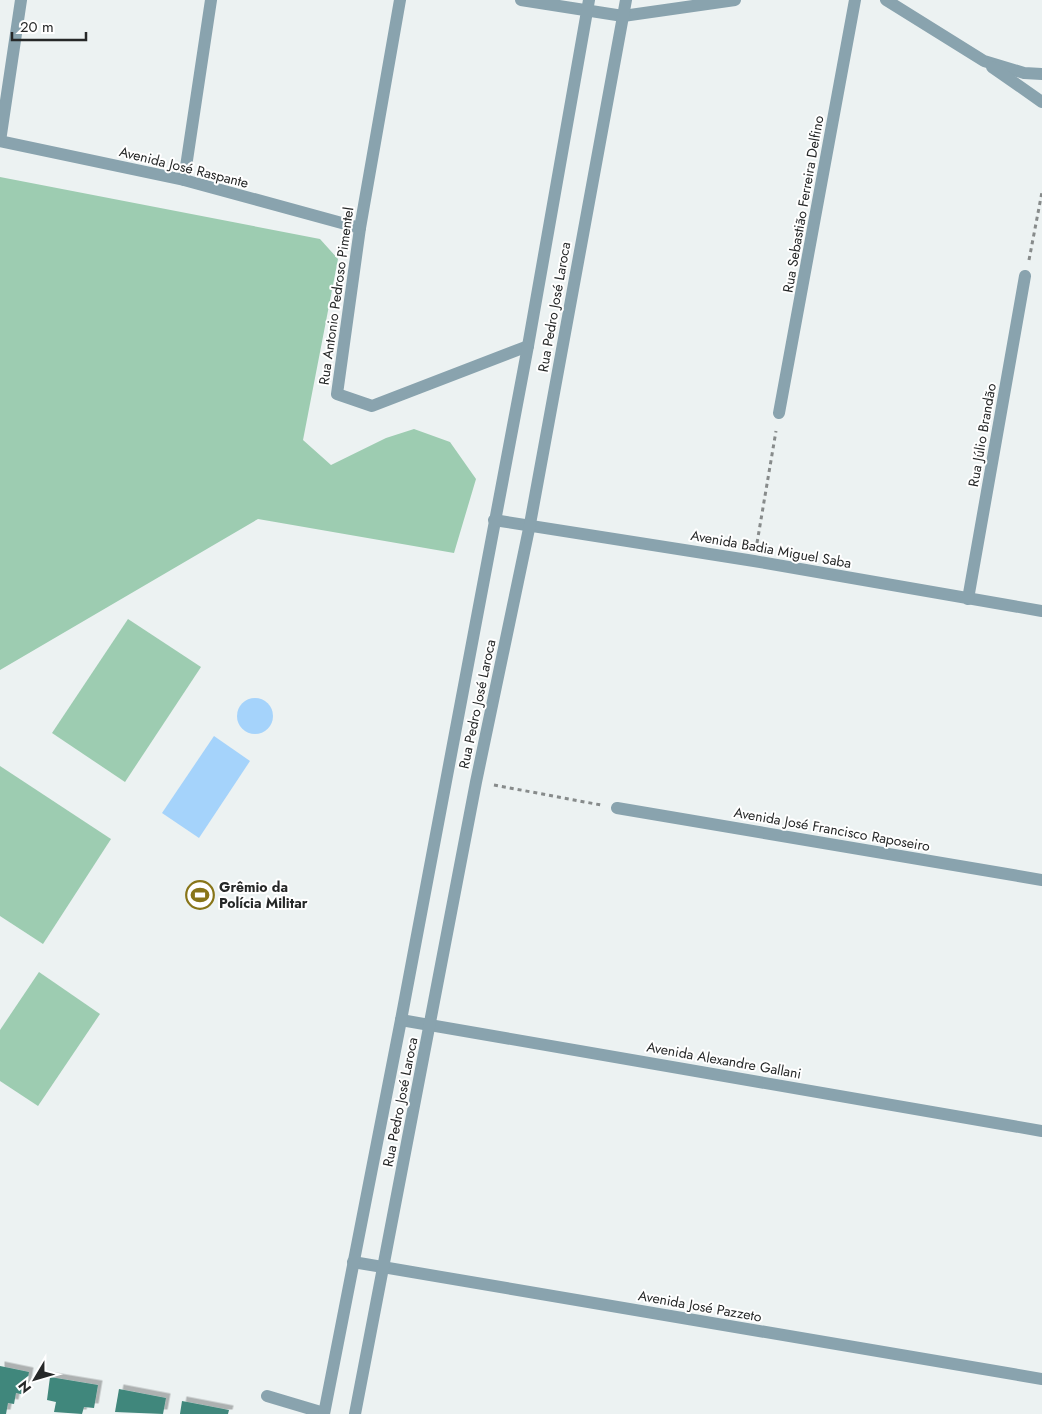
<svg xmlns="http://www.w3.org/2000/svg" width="1042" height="1414" viewBox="0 0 1042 1414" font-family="Jost,sans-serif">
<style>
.green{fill:#9dccb1}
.water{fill:#a5d3fb}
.building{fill:#40877b;filter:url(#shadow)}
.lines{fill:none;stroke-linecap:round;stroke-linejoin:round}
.path{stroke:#878b8b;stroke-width:3;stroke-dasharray:4 4;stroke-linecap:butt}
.minor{stroke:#89a3ae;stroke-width:12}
.labels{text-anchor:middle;stroke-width:4;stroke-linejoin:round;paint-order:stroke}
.street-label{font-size:14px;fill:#262828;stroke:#fff}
.poi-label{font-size:14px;font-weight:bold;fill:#262828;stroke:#fff;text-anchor:start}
</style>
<defs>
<filter id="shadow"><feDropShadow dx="4.5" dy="-4.5" stdDeviation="0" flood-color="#0004"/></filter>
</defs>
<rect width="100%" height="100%" fill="#ecf2f2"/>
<g class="green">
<polygon points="0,177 320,239 338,259 303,440 331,465 386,438 414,429 450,442 476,479 454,553 258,519 0,670"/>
<polygon points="128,619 201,667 125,782 52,733"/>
<polygon points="0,766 111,839 43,944 0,916"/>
<polygon points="39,972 100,1014 38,1106 0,1081 0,1030"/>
</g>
<g class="water">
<circle cx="255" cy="716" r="18"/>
<polygon points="214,736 250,761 199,838 162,813"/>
</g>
<g class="building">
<polygon points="0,1366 29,1372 25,1395 16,1393 14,1404 8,1403 6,1414 0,1414"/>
<polygon points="50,1377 98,1385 94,1408 84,1407 82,1414 54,1412 56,1402 47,1400"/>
<polygon points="119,1389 166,1398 163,1414 115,1412"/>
<polygon points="182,1401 229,1410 228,1414 180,1414"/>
</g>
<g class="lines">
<g class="path">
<polyline points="1029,260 1042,192"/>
<polyline points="757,543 776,431"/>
<polyline points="494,785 601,805"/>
</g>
<g class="minor">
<polyline points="400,0 360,228 337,394 372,406 528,346"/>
<polyline points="521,0 623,16 735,0"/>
<polyline points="886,0 984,61 1024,73 1042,74"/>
<polyline points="992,67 1042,102"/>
<polyline points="0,141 184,180 360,228"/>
<polyline points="0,141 21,0"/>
<polyline points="184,180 211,0"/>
<polyline points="779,413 855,0"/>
<polyline points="494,520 754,561 1042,611"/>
<polyline points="968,599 1025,276"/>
<polyline points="617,808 1042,880"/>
<polyline points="401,1020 1042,1131"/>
<polyline points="353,1262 1042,1379"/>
<polyline points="267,1396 324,1413"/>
<polyline points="324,1414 401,1020 528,346 589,0"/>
<polyline points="355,1414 476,782 530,524 626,0"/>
</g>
</g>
<defs>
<symbol id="stadium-ring" viewBox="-11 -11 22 22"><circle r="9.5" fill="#fff" stroke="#887518" stroke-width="1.5"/><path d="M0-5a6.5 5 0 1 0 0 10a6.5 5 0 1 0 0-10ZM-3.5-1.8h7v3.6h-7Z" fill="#887518"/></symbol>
</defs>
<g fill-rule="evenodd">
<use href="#stadium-ring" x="184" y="879" width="32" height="32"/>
</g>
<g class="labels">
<g class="street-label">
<text transform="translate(184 167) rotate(14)" y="5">Avenida José Raspante</text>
<text transform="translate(803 204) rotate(-80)" y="5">Rua Sebastião Ferreira Delfino</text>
<text transform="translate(336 296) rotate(-82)" y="5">Rua Antonio Pedroso Pimentel</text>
<text transform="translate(554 307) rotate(-80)" y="5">Rua Pedro José Laroca</text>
<text transform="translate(982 435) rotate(-80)" y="5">Rua Júlio Brandão</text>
<text transform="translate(771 549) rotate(10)" y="5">Avenida Badia Miguel Saba</text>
<text transform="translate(477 704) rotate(-78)" y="5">Rua Pedro José Laroca</text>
<text transform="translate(832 829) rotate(10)" y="5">Avenida José Francisco Raposeiro</text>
<text transform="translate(724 1060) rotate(10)" y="5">Avenida Alexandre Gallani</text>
<text transform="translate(400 1102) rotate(-79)" y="5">Rua Pedro José Laroca</text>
<text transform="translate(700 1306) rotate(10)" y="5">Avenida José Pazzeto</text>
</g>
<g class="poi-label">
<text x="219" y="892">Grêmio da<tspan x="219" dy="16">Polícia Militar</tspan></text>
</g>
</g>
<g transform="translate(35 1379) rotate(232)" stroke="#ffffff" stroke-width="4" paint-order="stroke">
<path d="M0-4L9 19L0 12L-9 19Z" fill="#262828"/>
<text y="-8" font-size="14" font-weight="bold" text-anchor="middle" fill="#262828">N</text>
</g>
<path d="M12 32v8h74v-8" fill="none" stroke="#262828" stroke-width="2.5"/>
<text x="20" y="32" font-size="15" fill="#262828" stroke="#ffffff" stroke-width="4" paint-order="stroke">20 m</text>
</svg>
